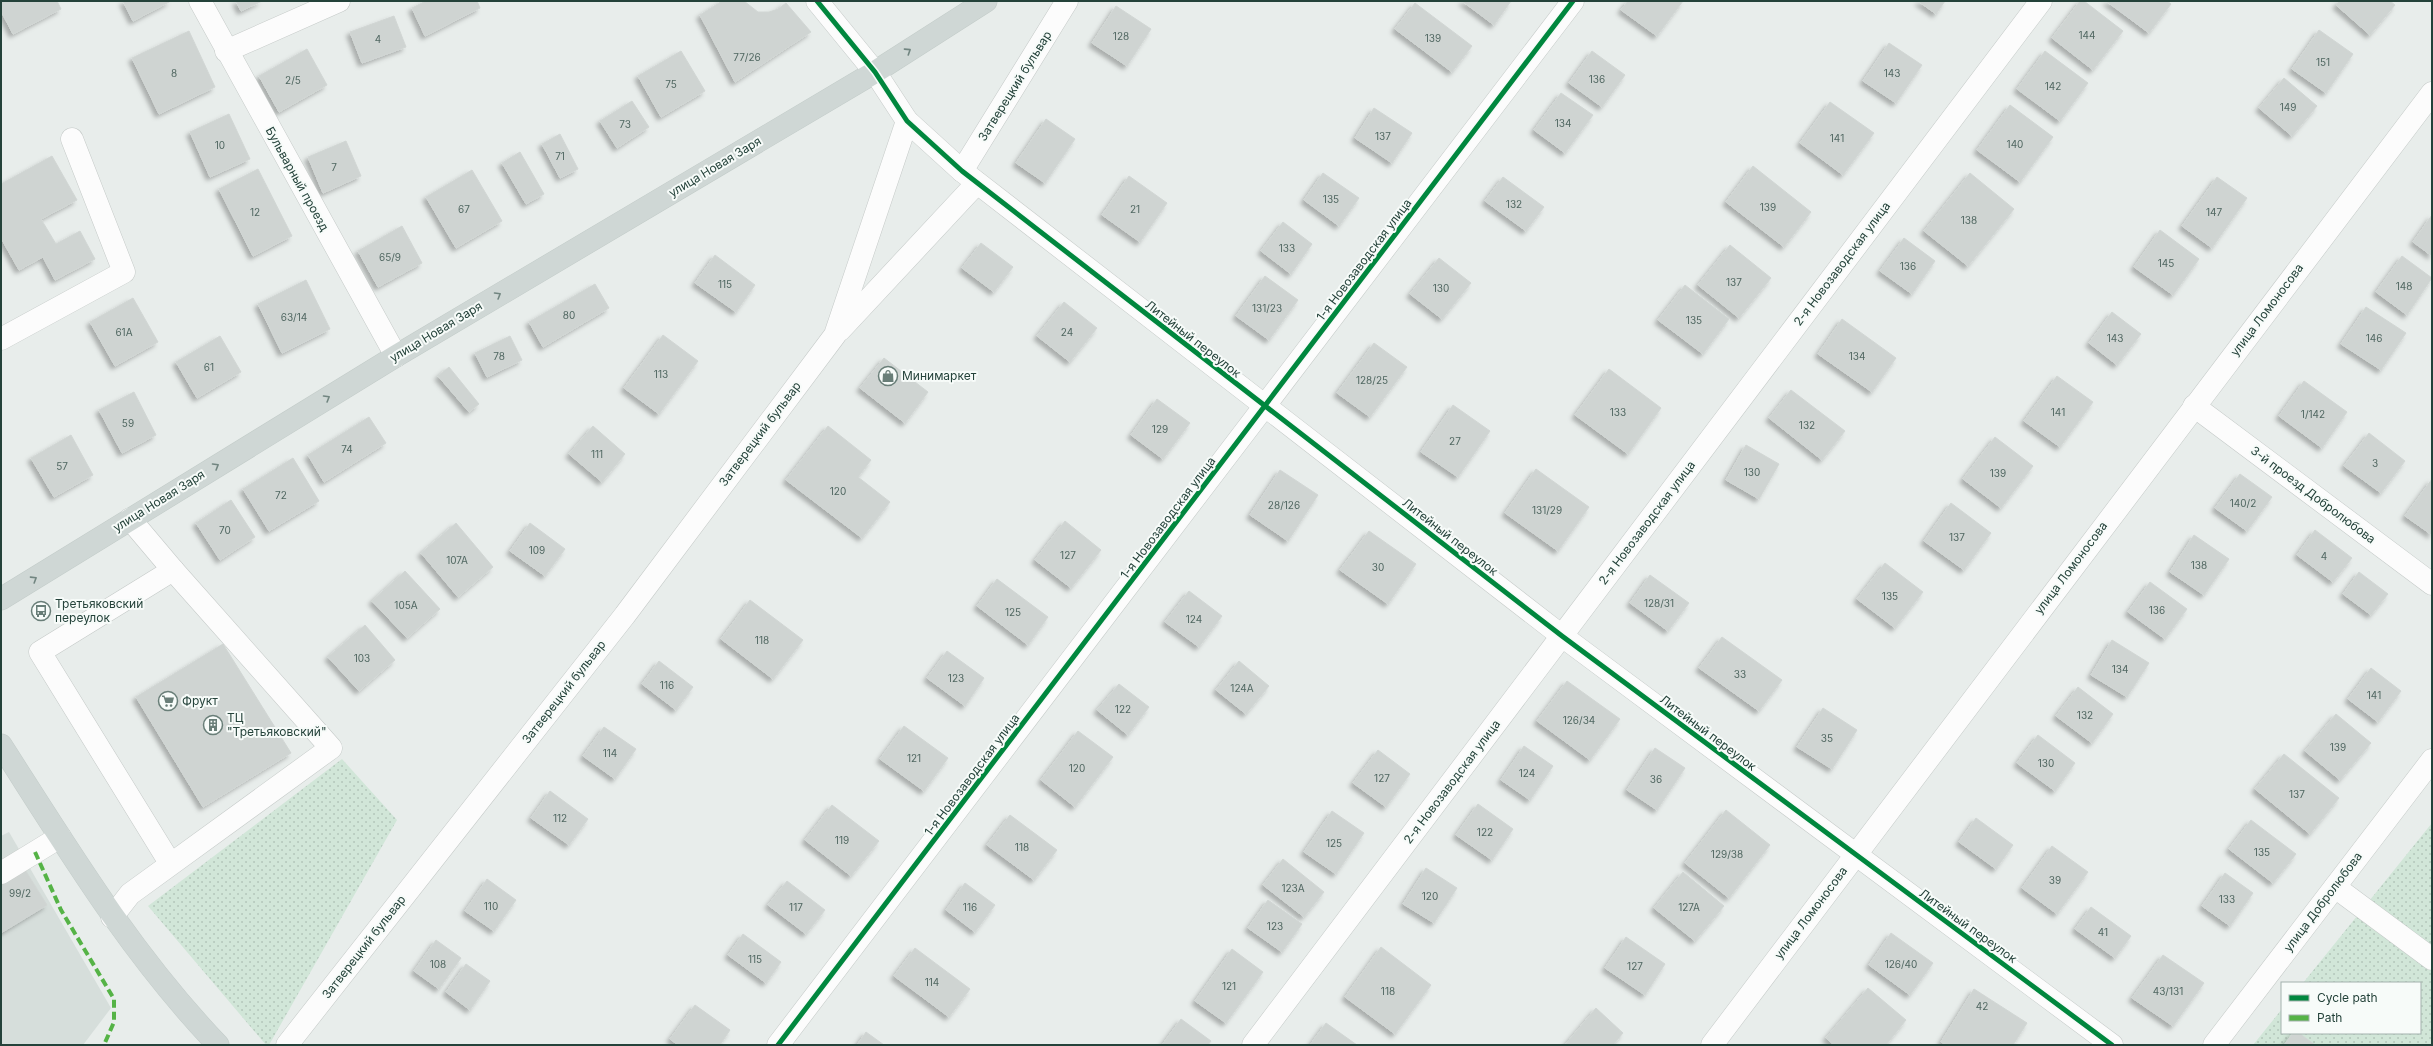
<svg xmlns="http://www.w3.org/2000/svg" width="2433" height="1046" viewBox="0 0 2433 1046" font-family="Inter,sans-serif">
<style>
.built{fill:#d6dedb}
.grass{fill:url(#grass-dots)}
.building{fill:#cfd4d2;stroke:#d1d6d4;filter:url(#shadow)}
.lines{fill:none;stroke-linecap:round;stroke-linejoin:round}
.minor-casing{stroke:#c5cac8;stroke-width:23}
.major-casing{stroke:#c3ccc9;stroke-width:23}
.minor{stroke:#fcfcfc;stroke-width:22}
.major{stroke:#cfd7d5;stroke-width:22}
.quiet{stroke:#55b346;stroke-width:4;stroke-dasharray:8 4;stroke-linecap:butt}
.cycleway-casing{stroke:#f7fbf9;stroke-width:8}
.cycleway{stroke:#00873e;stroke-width:5}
.oneway{stroke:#718580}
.labels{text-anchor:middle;stroke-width:4;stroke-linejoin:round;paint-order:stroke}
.number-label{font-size:10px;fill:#506761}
.street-label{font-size:12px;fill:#24423a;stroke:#f7fbf9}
.poi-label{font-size:12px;fill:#24423a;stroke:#f7fbf9;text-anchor:start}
</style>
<defs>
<pattern id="grass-dots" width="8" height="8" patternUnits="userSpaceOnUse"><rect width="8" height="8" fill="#d1e6d8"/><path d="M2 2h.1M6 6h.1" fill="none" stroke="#b3c6ba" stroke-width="1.8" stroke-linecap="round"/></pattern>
<filter id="shadow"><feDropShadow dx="-3.5" dy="3.5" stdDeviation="2" flood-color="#0004"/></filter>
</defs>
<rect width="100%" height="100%" fill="#e8edeb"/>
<polygon class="built" points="9,832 111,1008 83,1045 1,1045 1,836"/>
<g class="grass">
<polygon points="342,759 397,820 269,1045 266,1045 148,906"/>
<polygon points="2432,823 2432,1045 2253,1045 2282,1009 2282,1033 2420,1033 2420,983 2303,983"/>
</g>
<g class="building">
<polygon points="1,1 57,1 61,9 13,34 1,11"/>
<polygon points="123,1 171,1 133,21"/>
<polygon points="236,1 262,1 241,11"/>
<polygon points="426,1 477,1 480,8 425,36 412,8"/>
<polygon points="722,1 744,1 758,12 769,12 778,9 786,3 811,32 735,82 700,15"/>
<polygon points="1462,1 1511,1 1494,25"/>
<polygon points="1628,1 1683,1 1657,36 1621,10"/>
<polygon points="1918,1 1945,1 1936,14"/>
<polygon points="2080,1 2084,1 2123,31 2093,70 2052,38"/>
<polygon points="2106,1 2167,1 2171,4 2149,33"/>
<polygon points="2340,1 2390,1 2395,5 2370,35 2336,5"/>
<polygon points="1415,3 1472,46 1452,72 1395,29"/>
<polygon points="1116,6 1151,29 1127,66 1092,43"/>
<polygon points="394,16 406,47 362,63 350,32"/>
<polygon points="2319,30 2353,54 2326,93 2292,69"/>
<polygon points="189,31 215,87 159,114 132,58"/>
<polygon points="1889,43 1922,65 1896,103 1863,81"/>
<polygon points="307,49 327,85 279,112 259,76"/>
<polygon points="681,51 705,91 661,117 638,76"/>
<polygon points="1592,51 1625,75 1602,107 1569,83"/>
<polygon points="2045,51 2088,83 2060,121 2017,89"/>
<polygon points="2284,78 2317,106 2292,136 2259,108"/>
<polygon points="1561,93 1593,115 1565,153 1534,130"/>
<polygon points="632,101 649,127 617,148 600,121"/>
<polygon points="1830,102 1874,133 1843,175 1800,143"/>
<polygon points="2010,105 2053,137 2020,182 1977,150"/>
<polygon points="1374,108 1412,133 1392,163 1355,138"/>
<polygon points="229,114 250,159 210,177 190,132"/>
<polygon points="1046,119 1075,139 1045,183 1016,163"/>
<polygon points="560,134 578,169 560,178 542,144"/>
<polygon points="346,141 361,176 323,193 308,157"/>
<polygon points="520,152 544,194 526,204 502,163"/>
<polygon points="52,156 77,200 41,219 56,244 80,231 95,259 55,280 43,257 19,270 1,238 1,184"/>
<polygon points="1753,166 1811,212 1784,247 1726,202"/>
<polygon points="258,169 292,236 253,256 219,189"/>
<polygon points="472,170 502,221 456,248 426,197"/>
<polygon points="1323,173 1359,198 1339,226 1304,200"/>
<polygon points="1970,173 2014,209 1968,266 1924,231"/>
<polygon points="1129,176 1167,203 1140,242 1102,215"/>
<polygon points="1503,177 1544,207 1526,231 1485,201"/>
<polygon points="2217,177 2247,198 2212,248 2182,226"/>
<polygon points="2432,215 2432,256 2413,242"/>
<polygon points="1283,222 1312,244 1291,274 1261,251"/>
<polygon points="402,226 422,263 378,287 358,251"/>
<polygon points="2160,230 2199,259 2173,295 2134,267"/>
<polygon points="1904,238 1935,261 1912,294 1880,271"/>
<polygon points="981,243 1013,267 994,292 962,268"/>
<polygon points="1730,245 1771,278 1739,318 1698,285"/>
<polygon points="715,255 755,285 736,312 695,283"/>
<polygon points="2402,256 2432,278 2407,315 2376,292"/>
<polygon points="1439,258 1471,283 1442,319 1410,294"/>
<polygon points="1265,276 1298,300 1269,340 1236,316"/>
<polygon points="306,280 330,329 282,353 258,304"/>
<polygon points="595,284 609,308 543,347 529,322"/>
<polygon points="1685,285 1729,319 1703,354 1658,320"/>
<polygon points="133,298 158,342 115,366 90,322"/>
<polygon points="1064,302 1097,328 1070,362 1037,336"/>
<polygon points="2366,307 2406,333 2381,370 2341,344"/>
<polygon points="2112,312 2141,334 2117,365 2089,343"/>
<polygon points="1842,319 1896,358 1872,392 1818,354"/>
<polygon points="663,335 698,361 659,414 624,388"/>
<polygon points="220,336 241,372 197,398 176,362"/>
<polygon points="510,336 522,360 487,377 475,353"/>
<polygon points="1374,343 1407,367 1370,417 1337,393"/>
<polygon points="884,358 928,392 905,423 860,388"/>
<polygon points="449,367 479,404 469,412 438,376"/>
<polygon points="1609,369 1661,408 1628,454 1575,415"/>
<polygon points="2057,376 2093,402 2060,447 2024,421"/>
<polygon points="2304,381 2347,412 2322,448 2279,416"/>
<polygon points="1791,390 1845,431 1822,460 1769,418"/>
<polygon points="134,392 156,435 122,453 99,410"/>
<polygon points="1157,399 1190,423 1163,459 1131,435"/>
<polygon points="1453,405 1490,431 1458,477 1421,452"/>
<polygon points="369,417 386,443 324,482 308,455"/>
<polygon points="593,426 625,454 602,482 569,454"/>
<polygon points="828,426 871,460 858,477 890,502 862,538 786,480"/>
<polygon points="2369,433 2405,461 2381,493 2344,466"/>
<polygon points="71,435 93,475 54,497 31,458"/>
<polygon points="1995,437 2033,466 2001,508 1963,479"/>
<polygon points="1746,445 1779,464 1759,499 1726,480"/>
<polygon points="293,458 319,501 269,531 243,489"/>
<polygon points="1536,469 1589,507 1558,551 1505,513"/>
<polygon points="1280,470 1318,495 1288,541 1250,515"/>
<polygon points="2240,474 2272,497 2247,531 2215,508"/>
<polygon points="2432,479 2432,535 2405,516"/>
<polygon points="231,500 255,537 220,560 196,523"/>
<polygon points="1951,503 1991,533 1964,570 1924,541"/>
<polygon points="1065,521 1101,550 1071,588 1035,560"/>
<polygon points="456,523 493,567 458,597 421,553"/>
<polygon points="530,523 565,549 545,576 510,551"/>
<polygon points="2315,530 2352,558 2333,582 2297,555"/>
<polygon points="1369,531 1416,564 1388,604 1340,570"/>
<polygon points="2194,535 2229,559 2204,595 2170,572"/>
<polygon points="1885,563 1923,592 1895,628 1857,599"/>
<polygon points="405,571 440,609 407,638 372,601"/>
<polygon points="2359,572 2388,594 2371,615 2343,594"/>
<polygon points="1650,575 1689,603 1668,631 1630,603"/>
<polygon points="997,579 1048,617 1028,645 977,606"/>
<polygon points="2150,582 2187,609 2165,639 2128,612"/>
<polygon points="1189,591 1222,616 1199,647 1165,622"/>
<polygon points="750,600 803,640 773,679 721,639"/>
<polygon points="365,625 395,660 359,691 328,657"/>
<polygon points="1722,637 1782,680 1759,711 1699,668"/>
<polygon points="2112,640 2149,663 2127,697 2091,675"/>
<polygon points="223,644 291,753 203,807 136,697"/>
<polygon points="947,651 984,678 965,706 927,678"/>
<polygon points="659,661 693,687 676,710 642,684"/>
<polygon points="1239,661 1269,686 1246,714 1216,690"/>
<polygon points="2371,668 2401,691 2378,722 2348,699"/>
<polygon points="1567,681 1620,719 1590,760 1537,721"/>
<polygon points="1119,684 1149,707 1128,735 1097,710"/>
<polygon points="2078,687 2113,714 2092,743 2056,716"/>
<polygon points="1823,708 1857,730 1832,769 1797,747"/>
<polygon points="2336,714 2371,743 2340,780 2305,751"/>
<polygon points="904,726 948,758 924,791 880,759"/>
<polygon points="604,727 636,749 615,779 583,756"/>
<polygon points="1078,731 1113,757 1075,807 1041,780"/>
<polygon points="2038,735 2075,763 2055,791 2017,763"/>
<polygon points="1524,746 1553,766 1530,800 1501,780"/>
<polygon points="1655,748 1685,768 1657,810 1627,790"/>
<polygon points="1378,750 1410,774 1386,807 1353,783"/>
<polygon points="2284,754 2339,798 2310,834 2255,789"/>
<polygon points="550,791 588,819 569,845 531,818"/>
<polygon points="1478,804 1513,829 1492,860 1456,835"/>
<polygon points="832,805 879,841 851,876 805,840"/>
<polygon points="1726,810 1770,845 1729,898 1685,863"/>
<polygon points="1332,811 1364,833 1336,874 1304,852"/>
<polygon points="1010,815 1057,850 1034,880 987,845"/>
<polygon points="1976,818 2013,845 1996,869 1959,842"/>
<polygon points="2251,820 2296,854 2273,883 2229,849"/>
<polygon points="2052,846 2088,872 2057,914 2022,888"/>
<polygon points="1283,859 1324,892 1304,917 1263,885"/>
<polygon points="24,868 47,905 1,933 1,882"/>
<polygon points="1426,868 1457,888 1434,923 1403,904"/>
<polygon points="1683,872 1724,906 1695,941 1654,908"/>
<polygon points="2225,873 2253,893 2230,926 2202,906"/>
<polygon points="487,879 516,900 494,931 465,911"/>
<polygon points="787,881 825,910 806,934 768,905"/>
<polygon points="965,883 995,905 975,932 946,910"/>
<polygon points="1268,900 1302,924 1282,952 1248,928"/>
<polygon points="2091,907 2131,936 2115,958 2075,929"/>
<polygon points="1891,933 1933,963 1910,995 1869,965"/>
<polygon points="743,934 781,962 766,983 728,955"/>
<polygon points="1626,937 1665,964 1645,995 1605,968"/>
<polygon points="436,940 461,958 439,989 414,971"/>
<polygon points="1381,947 1431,985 1395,1034 1345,997"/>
<polygon points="915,948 970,989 949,1017 894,976"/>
<polygon points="1232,949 1263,972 1226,1023 1195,1001"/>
<polygon points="2163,955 2204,983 2173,1026 2132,998"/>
<polygon points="466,964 490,981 470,1010 446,992"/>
<polygon points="1868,988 1906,1020 1886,1045 1834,1045 1826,1038"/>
<polygon points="1974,989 2027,1023 2013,1045 1947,1045 1941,1042"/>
<polygon points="695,1005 730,1030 720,1045 678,1045 670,1039"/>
<polygon points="1596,1008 1623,1033 1613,1045 1565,1045"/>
<polygon points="1181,1019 1211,1041 1208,1045 1162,1045"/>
<polygon points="1326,1023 1357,1045 1310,1045"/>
<polygon points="866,1032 884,1045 857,1045"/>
<polygon points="2293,1033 2299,1033 2315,1045 2284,1045"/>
</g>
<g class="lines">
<defs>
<g id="minor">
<polyline points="200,1 396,356"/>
<polyline points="817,1 875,72 907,121 962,171 1562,636 2112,1045"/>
<polyline points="226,51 339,1"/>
<polyline points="962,171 1067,1"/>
<polyline points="840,330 977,183"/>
<polyline points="1,339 124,272 72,139"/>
<polyline points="2194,406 2432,584"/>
<polyline points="170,863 40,652 173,570"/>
<polyline points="1,873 60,837"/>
<polyline points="2335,887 2432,959"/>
<polyline points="112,917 130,894 331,748 173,570 130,519"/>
<polyline points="287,1045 625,615 835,335 907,121"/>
<polyline points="778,1045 1573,1"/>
<polyline points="1253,1045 2041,1"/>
<polyline points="1712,1045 2432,93"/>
<polyline points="2214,1045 2432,760"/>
</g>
<g id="major">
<polyline points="1,599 396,356 875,72 986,1"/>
<path d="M1,745C69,851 131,954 218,1045"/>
</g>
</defs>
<use href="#minor" class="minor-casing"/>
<use href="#major" class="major-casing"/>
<use href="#minor" class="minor"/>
<use href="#major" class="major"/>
<polyline class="quiet" points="35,852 61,910 114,999 114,1022 104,1045"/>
<defs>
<g id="cycleway">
<polyline points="817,1 875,72 907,121 962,171 1562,636 2112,1045"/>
<polyline points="778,1045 1573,1"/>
</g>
</defs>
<use href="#cycleway" class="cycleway-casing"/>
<use href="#cycleway" class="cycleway"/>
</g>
<defs><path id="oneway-chevron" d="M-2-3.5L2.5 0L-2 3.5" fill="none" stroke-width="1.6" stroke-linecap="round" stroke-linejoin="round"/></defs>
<g class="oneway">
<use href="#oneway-chevron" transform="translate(908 51) rotate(-33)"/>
<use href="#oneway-chevron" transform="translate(498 295) rotate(-31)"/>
<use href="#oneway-chevron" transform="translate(327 398) rotate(-31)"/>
<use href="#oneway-chevron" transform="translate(216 466) rotate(-31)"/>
<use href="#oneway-chevron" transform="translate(34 579) rotate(-32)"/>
</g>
<defs>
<symbol id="shop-ring" viewBox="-11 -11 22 22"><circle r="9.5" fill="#f7fbf9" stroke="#697e78" stroke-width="1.5"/><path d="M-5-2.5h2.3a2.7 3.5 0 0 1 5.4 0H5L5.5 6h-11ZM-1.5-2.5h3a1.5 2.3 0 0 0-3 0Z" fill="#697e78"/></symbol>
<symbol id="bus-ring" viewBox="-11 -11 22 22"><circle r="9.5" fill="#f7fbf9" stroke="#697e78" stroke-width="1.5"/><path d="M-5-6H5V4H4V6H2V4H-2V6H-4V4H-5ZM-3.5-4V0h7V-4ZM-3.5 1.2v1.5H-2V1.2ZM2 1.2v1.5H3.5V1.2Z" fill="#697e78"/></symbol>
<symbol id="supermarket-ring" viewBox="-11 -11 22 22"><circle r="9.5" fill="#f7fbf9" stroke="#697e78" stroke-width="1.5"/><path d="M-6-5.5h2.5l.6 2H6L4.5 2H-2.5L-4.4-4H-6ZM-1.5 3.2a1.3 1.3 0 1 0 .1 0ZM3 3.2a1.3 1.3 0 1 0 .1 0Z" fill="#697e78"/></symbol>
<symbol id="building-ring" viewBox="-11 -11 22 22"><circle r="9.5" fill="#f7fbf9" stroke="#697e78" stroke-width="1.5"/><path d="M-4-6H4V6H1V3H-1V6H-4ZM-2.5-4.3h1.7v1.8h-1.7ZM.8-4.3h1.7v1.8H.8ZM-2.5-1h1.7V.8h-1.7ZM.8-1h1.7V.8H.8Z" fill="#697e78"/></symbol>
</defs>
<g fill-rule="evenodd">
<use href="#shop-ring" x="877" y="365" width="22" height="22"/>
<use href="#bus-ring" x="30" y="600" width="22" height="22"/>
<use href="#supermarket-ring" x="157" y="690" width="22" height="22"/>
<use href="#building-ring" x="202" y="714" width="22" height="22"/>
</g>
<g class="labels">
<g class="number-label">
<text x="2087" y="39">144</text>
<text x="1121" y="40">128</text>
<text x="1433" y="42">139</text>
<text x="378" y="43">4</text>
<text x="747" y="61">77/26</text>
<text x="2323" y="66">151</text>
<text x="174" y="77">8</text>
<text x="1892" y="77">143</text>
<text x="1597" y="83">136</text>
<text x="293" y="84">2/5</text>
<text x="671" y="88">75</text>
<text x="2053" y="90">142</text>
<text x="2288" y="111">149</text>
<text x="1563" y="127">134</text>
<text x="625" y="128">73</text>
<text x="1383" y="140">137</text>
<text x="1837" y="142">141</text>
<text x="2015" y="148">140</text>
<text x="220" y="149">10</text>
<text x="560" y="160">71</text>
<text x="334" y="171">7</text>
<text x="1331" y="203">135</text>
<text x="1514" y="208">132</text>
<text x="1768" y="211">139</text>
<text x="464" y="213">67</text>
<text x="1135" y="213">21</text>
<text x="255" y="216">12</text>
<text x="2214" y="216">147</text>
<text x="1969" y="224">138</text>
<text x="1287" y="252">133</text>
<text x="390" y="261">65/9</text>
<text x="2166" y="267">145</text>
<text x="1908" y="270">136</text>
<text x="1734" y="286">137</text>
<text x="725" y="288">115</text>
<text x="2404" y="290">148</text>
<text x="1441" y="292">130</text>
<text x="1267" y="312">131/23</text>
<text x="569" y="319">80</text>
<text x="294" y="321">63/14</text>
<text x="1694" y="324">135</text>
<text x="124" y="336">61А</text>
<text x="1067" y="336">24</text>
<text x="2115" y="342">143</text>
<text x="2374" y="342">146</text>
<text x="499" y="360">78</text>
<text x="1857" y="360">134</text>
<text x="209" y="371">61</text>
<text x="661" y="378">113</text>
<text x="1372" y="384">128/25</text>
<text x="1618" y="416">133</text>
<text x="2058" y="416">141</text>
<text x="2313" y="418">1/142</text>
<text x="128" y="427">59</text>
<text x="1807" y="429">132</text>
<text x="1160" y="433">129</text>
<text x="1455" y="445">27</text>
<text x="347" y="453">74</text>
<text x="597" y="458">111</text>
<text x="2375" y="467">3</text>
<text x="62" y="470">57</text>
<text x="1752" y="476">130</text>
<text x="1998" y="477">139</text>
<text x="838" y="495">120</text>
<text x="281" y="499">72</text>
<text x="2243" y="507">140/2</text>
<text x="1284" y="509">28/126</text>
<text x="1547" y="514">131/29</text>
<text x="225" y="534">70</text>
<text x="1957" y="541">137</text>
<text x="537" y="554">109</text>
<text x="1068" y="559">127</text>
<text x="2324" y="560">4</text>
<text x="457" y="564">107А</text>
<text x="2199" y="569">138</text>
<text x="1378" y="571">30</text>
<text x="1890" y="600">135</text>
<text x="1659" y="607">128/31</text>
<text x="406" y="609">105А</text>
<text x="2157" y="614">136</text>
<text x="1013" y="616">125</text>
<text x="1194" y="623">124</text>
<text x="762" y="644">118</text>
<text x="362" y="662">103</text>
<text x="2120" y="673">134</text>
<text x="1740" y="678">33</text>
<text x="956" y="682">123</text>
<text x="667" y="689">116</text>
<text x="1242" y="692">124А</text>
<text x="2374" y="699">141</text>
<text x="1123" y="713">122</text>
<text x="2085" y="719">132</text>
<text x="1579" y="724">126/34</text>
<text x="1827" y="742">35</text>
<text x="2338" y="751">139</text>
<text x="610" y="757">114</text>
<text x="914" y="762">121</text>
<text x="2046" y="767">130</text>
<text x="1077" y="772">120</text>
<text x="1527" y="777">124</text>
<text x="1382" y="782">127</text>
<text x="1656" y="783">36</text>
<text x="2297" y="798">137</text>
<text x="560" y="822">112</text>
<text x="1485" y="836">122</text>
<text x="842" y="844">119</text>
<text x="1334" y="847">125</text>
<text x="1022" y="851">118</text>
<text x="2262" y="856">135</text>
<text x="1727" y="858">129/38</text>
<text x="2055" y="884">39</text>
<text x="1293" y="892">123А</text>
<text x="20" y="897">99/2</text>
<text x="1430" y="900">120</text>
<text x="2227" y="903">133</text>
<text x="491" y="910">110</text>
<text x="796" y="911">117</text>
<text x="970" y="911">116</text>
<text x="1689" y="911">127А</text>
<text x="1275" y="930">123</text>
<text x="2103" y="936">41</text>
<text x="755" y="963">115</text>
<text x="438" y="968">108</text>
<text x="1901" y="968">126/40</text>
<text x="1635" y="970">127</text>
<text x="932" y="986">114</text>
<text x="1229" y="990">121</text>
<text x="1388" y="995">118</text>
<text x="2168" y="995">43/131</text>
<text x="1982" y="1010">42</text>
</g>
<g class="street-label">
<text transform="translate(1015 86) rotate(-58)" y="4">Затверецкий бульвар</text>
<text transform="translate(715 167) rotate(-31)" y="4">улица Новая Заря</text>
<text transform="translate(297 179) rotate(61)" y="4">Бульварный проезд</text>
<text transform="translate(1364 260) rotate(-53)" y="4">1-я Новозаводская улица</text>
<text transform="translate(1842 264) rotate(-53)" y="4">2-я Новозаводская улица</text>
<text transform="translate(2267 310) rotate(-53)" y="4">улица Ломоносова</text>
<text transform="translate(436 332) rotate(-31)" y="4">улица Новая Заря</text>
<text transform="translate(1193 339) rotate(38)" y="4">Литейный переулок</text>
<text transform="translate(760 434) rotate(-53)" y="4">Затверецкий бульвар</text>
<text transform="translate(2313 495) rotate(37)" y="4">3-й проезд Добролюбова</text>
<text transform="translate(159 501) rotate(-32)" y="4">улица Новая Заря</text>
<text transform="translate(1168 518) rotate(-53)" y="4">1-я Новозаводская улица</text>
<text transform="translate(1647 523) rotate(-53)" y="4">2-я Новозаводская улица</text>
<text transform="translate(1450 537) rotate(38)" y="4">Литейный переулок</text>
<text transform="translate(2071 568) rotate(-53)" y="4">улица Ломоносова</text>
<text transform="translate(564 692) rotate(-52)" y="4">Затверецкий бульвар</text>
<text transform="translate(1708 733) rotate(37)" y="4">Литейный переулок</text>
<text transform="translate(972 775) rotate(-53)" y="4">1-я Новозаводская улица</text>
<text transform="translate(1452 782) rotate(-53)" y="4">2-я Новозаводская улица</text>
<text transform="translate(2323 902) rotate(-53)" y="4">улица Добролюбова</text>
<text transform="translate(1811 913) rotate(-53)" y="4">улица Ломоносова</text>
<text transform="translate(1968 926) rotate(36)" y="4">Литейный переулок</text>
<text transform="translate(364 947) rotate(-52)" y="4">Затверецкий бульвар</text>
</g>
<g class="poi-label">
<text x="902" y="380">Минимаркет</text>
<text x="55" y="608">Третьяковский<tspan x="55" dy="14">переулок</tspan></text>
<text x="182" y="705">Фрукт</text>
<text x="227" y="722">ТЦ<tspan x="227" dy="14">"Третьяковский"</tspan></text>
</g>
</g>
<rect width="2433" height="1046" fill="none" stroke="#24423a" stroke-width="4"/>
<rect x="2281" y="982" width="140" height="52" fill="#f7fbf9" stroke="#a3b1ad"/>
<rect x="2289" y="995" width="20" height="6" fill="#00873e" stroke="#a3b1ad"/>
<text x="2317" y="1002" font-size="12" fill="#24423a">Cycle path</text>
<rect x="2289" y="1015" width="20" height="6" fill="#55b346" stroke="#a3b1ad"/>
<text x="2317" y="1022" font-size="12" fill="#24423a">Path</text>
</svg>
